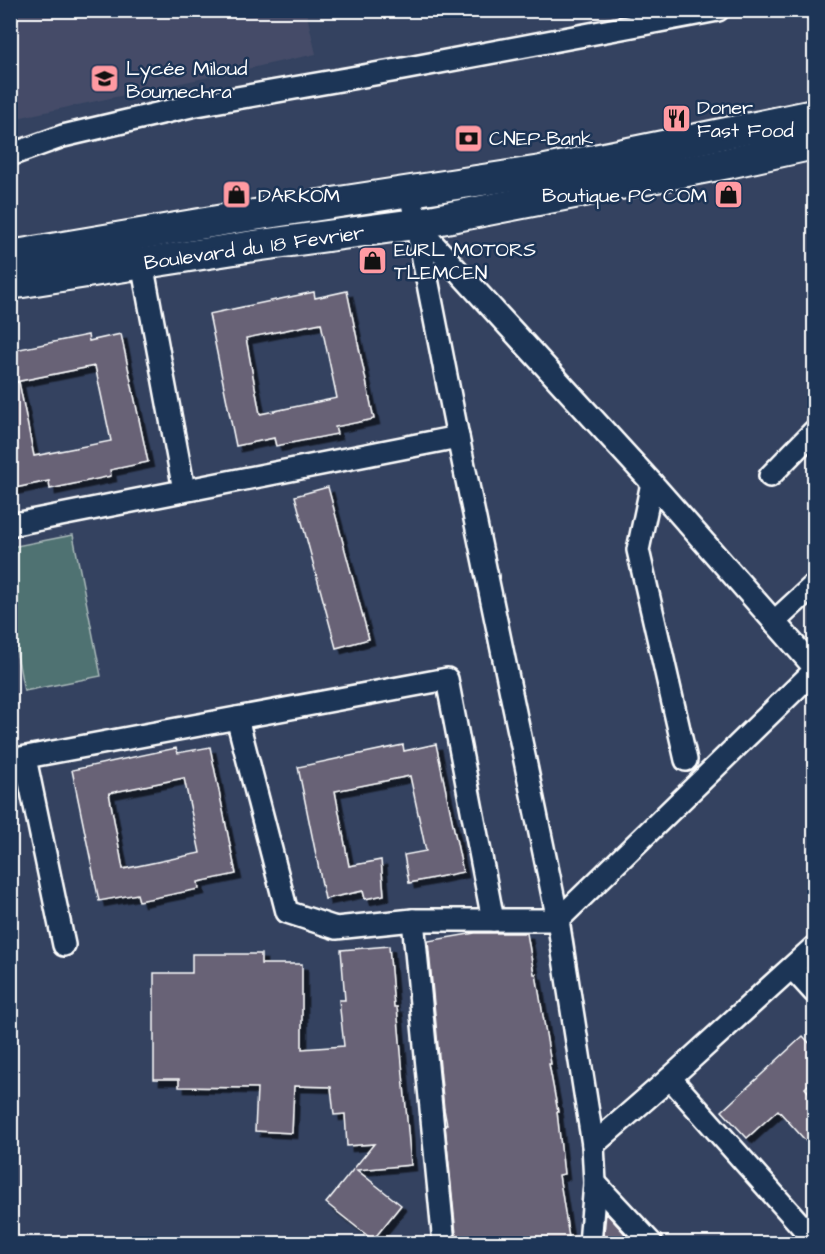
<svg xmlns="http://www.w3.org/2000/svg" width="825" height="1254" viewBox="0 0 825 1254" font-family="'Architects Daughter',sans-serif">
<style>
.built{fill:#444c67}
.green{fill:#507272;stroke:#a8b8b8;stroke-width:1.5}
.building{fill:#686276;stroke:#fff;stroke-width:1.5;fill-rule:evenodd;filter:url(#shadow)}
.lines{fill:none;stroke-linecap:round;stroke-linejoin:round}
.street-casing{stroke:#fff;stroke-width:26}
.secondary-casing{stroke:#fff;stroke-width:34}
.street{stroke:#1d3557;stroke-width:21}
.secondary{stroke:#1d3557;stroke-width:30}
.labels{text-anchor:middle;stroke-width:5;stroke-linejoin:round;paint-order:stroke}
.poi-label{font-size:20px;fill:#fff;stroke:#1d3557;text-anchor:start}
.street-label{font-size:20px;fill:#fff;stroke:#1d3557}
</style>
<defs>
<filter id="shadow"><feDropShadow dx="5.5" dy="5.5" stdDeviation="0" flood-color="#0009"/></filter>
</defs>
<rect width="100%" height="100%" fill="#344260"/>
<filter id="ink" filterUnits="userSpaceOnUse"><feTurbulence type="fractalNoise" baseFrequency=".0167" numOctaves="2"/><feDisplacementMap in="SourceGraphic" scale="12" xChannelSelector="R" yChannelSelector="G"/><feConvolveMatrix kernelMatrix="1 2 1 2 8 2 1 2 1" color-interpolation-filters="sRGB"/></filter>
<g filter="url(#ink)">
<polygon class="built" points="10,11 306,11 316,54 17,118 11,104"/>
<polygon class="green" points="73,535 101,676 24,691 11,623 11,547"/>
<g class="building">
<path d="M347,291L374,419L335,427L337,434L276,446L274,438L236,446L209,314L314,292L315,298ZM321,323L337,398L260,414L246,338Z"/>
<polygon points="121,334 148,462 110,470 111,476 50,489 49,481 10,489 10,383 19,382 34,456 111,441 95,366 10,383 10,351 88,335 89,341"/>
<polygon points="328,487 369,639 336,648 295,496"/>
<polygon points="436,744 463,872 409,883 404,855 426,851 410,776 335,791 349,866 381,860 384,895 365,899 363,891 325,899 298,767 403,745 404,751"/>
<path d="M210,747L236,874L198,882L199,889L139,901L137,894L99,901L72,770L176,748L178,753ZM184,778L200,853L123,869L109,793Z"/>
<polygon points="475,933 527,933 534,974 536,974 551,1064 549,1064 558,1112 557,1112 564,1174 559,1175 570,1244 457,1244 445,1125 447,1125 444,1109 428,941"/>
<polygon points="389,946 394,1007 397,1007 411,1165 357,1170 401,1205 373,1240 326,1203 374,1144 347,1146 345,1114 334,1115 331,1087 294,1086 292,1133 255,1131 257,1088 179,1087 179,1079 154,1079 154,973 192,973 192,954 261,954 261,964 302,964 302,1049 344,1046 339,1000 345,1000 341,950"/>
<polygon points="803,1036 814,1048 814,1079 805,1088 814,1099 814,1150 778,1110 747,1138 722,1111"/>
<polygon points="606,1213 634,1244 603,1244"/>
</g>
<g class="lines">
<defs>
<g id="street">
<polyline points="10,155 63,136 191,106 403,69 718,10"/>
<polyline points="410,192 458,437 558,920 413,920 444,1244"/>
<polyline points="415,224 652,483 814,667"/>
<polyline points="142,263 184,490"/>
<polyline points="770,476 814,431"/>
<polyline points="652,483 638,550 686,760"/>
<polyline points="10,525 458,437"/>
<polyline points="774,622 814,585"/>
<polyline points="237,718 287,912 336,928 413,920"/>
<polyline points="25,758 64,945"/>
<polyline points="10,760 447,679 493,920"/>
<polyline points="792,968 814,992"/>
<polyline points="670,1078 814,1240"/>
<polyline points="593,1145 670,1078 814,947"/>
<polyline points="595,1183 652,1244"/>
<polyline points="590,1244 595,1183 593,1145 558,920 814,671"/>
</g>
<g id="secondary">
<polyline points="10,256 235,218 541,171 814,115"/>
<polyline points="10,284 247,247 415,224 728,163 814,144"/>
</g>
</defs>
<use href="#street" class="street-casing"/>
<use href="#secondary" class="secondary-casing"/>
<use href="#street" class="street"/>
<use href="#secondary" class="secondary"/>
</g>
</g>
<defs>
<symbol id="school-square" viewBox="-11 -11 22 22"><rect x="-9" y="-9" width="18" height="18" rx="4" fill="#ff9aa2" stroke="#1d3557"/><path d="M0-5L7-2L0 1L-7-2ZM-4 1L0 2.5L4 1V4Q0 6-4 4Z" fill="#111"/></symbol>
<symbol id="restaurant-square" viewBox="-11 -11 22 22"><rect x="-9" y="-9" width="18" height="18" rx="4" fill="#ff9aa2" stroke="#1d3557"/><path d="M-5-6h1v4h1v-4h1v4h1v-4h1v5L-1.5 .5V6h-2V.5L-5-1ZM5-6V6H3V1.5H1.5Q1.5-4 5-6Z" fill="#111"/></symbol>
<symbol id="bank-square" viewBox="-11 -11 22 22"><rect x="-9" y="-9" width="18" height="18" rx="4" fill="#ff9aa2" stroke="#1d3557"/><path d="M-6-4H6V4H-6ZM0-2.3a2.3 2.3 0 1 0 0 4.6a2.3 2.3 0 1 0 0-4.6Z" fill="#111"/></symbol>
<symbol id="shop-square" viewBox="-11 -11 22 22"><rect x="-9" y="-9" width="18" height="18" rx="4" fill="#ff9aa2" stroke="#1d3557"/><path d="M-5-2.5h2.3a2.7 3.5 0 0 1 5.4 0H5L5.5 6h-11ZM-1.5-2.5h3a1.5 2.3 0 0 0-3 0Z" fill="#111"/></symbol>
</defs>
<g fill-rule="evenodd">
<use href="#school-square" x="88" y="62" width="33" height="33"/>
<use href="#restaurant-square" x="660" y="102" width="33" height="33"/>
<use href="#bank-square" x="452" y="122" width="33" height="33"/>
<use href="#shop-square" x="220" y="178" width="33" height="33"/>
<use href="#shop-square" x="712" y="178" width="33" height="33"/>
<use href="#shop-square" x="356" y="244" width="33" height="33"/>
</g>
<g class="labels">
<g class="poi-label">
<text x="126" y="75">Lycée Miloud<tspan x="126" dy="23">Boumechra</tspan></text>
<text x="697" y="114">Doner<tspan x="697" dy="23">Fast Food</tspan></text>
<text x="489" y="145">CNEP-Bank</text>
<text x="258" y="202">DARKOM</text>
<text x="707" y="202" text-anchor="end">Boutique PC COM</text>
<text x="394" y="256">EURL MOTORS<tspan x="394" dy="23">TLEMCEN</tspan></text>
</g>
<g class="street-label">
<text transform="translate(254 247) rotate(-8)" y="7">Boulevard du 18 Fevrier</text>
</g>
</g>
<rect width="825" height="1254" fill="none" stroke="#1d3557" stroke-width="36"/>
<rect x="18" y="18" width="789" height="1218" fill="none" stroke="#fff" stroke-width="2" filter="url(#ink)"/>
</svg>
